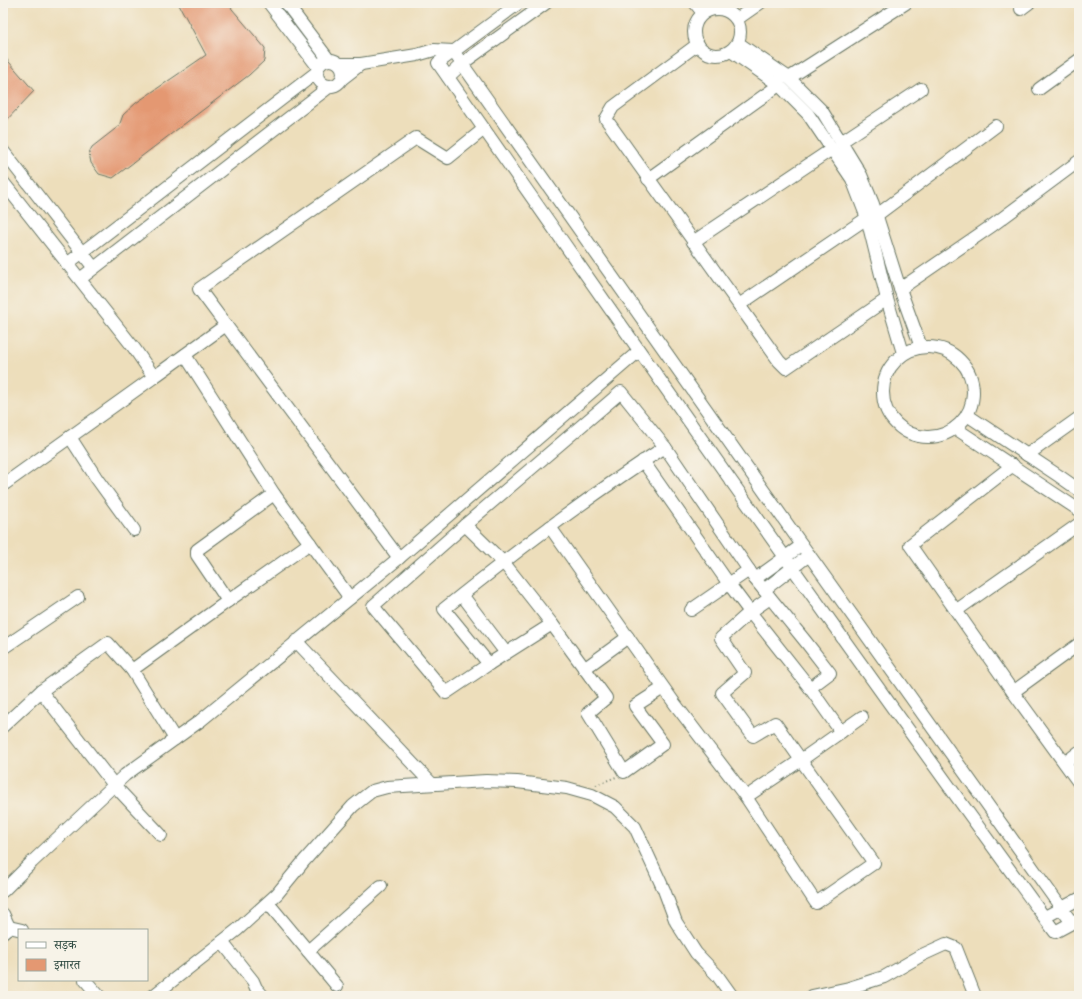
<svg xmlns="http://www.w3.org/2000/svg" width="1082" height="999" viewBox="0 0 1082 999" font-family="'IM FELL English','Noto Serif Devanagari',serif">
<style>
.building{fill:#e49872}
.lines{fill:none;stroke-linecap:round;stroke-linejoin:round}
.minor-casing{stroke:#677563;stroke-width:14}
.path{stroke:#677563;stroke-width:2;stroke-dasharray:1 3;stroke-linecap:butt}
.minor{stroke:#fff;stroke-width:12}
</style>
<rect width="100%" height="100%" fill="#f7f3e8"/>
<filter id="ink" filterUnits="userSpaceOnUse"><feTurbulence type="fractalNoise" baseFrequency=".025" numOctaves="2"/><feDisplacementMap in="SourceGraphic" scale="8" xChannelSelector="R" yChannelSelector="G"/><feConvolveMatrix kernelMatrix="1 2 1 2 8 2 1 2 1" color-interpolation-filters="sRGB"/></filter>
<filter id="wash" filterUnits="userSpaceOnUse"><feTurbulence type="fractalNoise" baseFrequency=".012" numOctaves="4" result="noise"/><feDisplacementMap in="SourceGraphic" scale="16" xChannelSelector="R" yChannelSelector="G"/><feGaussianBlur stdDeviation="0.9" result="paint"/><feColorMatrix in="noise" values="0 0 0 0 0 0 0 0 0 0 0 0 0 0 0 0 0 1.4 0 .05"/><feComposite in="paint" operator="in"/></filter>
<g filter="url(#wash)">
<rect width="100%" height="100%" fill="#eddebb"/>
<g id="blocks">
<g class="building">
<polygon points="178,3 227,3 265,48 264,61 249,75 113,178 99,174 91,163 89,153 92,147 119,126 123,115 136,103 206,55"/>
<polygon points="3,55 34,91 3,124"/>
</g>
</g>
</g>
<g filter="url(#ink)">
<use href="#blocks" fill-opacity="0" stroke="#677563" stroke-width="1"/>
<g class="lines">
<defs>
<g id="minor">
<polyline points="269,3 318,67"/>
<polyline points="286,3 329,60"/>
<path d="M519,3L438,63C641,354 845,645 1055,932L1079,919"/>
<polyline points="695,3 703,13"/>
<polyline points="1021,9 1029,3"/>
<circle cx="717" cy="32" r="23"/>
<polyline points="737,19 760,3"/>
<polyline points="738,43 789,78 822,111 861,175 873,204 900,289 921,347"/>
<polyline points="698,44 613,107 606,119 779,361 786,368 887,299"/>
<polyline points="731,51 779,85 808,114 852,179 867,218 887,299 903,353"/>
<circle cx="330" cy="73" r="13"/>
<polyline points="340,64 361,64 343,78"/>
<polyline points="361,64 417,55 434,50 453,51 802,545 1072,923"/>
<polyline points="448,77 463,63 546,3"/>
<polyline points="789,78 906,3"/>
<polyline points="1039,89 1079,60"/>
<polyline points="841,142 921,89"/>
<polyline points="3,151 94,268"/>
<polyline points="648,179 779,85"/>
<polyline points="3,182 134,348 154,377 3,485"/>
<polyline points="877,215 996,126"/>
<polyline points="693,242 832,149"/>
<polyline points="67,264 317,72"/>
<polyline points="80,279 329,87"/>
<polyline points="900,289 993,225 1079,161"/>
<polyline points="739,305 867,218"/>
<circle cx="928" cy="392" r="45"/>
<polyline points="185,355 274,494 350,598"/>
<polyline points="154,377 226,325"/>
<polyline points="967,415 1059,476 1079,490"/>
<polyline points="955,428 1079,510"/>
<polyline points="70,437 97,479 134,530"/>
<polyline points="1027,455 1079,418"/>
<polyline points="643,461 729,584 750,612 770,598"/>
<polyline points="1013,465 910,545 1013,692 1079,783"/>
<polyline points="465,525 504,563 552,624 606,698 588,713 624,772 663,744 635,706 663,688"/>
<polyline points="550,527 675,704 746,797 816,903 874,863 801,760 862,717"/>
<polyline points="399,558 199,289 416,138 448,158 484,129"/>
<polyline points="755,579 802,545"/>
<polyline points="764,590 809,555"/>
<polyline points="462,595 506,653"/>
<polyline points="228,601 197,555 197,550 274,494"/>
<polyline points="691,610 749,570"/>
<polyline points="957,610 1079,524"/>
<path d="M552,624L489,664L444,609C515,552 589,496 665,447L755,579L806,642L830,673L810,688L841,732"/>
<polyline points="296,641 432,784"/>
<polyline points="3,648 78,597"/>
<polyline points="489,664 446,693 373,606 465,525 621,392 665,447"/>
<polyline points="584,669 628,637"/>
<polyline points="132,670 228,601 310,543"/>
<polyline points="1013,692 1079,644"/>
<polyline points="3,726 41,691"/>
<polyline points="1065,763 1079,752"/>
<polyline points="746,797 801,760 775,723 753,736 722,693 745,673 721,638 750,612 810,688"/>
<polyline points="161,835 114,785 41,691 108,643 132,670 175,739"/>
<polyline points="3,891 32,862 125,775 200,721 399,558 639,351"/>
<polyline points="268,903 337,986"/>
<polyline points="3,914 9,927 3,932"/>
<polyline points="1045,917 1079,899"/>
<polyline points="9,927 22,930"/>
<polyline points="222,942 253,981 256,988 263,996"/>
<polyline points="308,951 381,886"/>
<polyline points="85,980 99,996"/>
<polyline points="153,996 237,930 277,894 304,861 353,806 363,798 372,791 387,787 486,781 517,782 567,788 592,795 615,807 635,827 664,890 676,922 696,953 717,975 732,996"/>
<polyline points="812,996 849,988 884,977 922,955 946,944 956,948 975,996"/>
</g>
</defs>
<use href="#minor" class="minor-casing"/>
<polyline class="path" points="596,785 616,777"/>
<use href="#minor" class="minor"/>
</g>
</g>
<rect width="1082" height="999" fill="none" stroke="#f7f3e8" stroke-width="16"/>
<rect x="18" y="929" width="130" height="52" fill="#f7f3e8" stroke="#a1aaa0"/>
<rect x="26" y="942" width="20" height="6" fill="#ffffff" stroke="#a1aaa0"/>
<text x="54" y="949" font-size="12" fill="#1f3d34">सड़क</text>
<rect x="26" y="959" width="20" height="12" fill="#e49872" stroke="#a1aaa0"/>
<text x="54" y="969" font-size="12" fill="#1f3d34">इमारत</text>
</svg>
